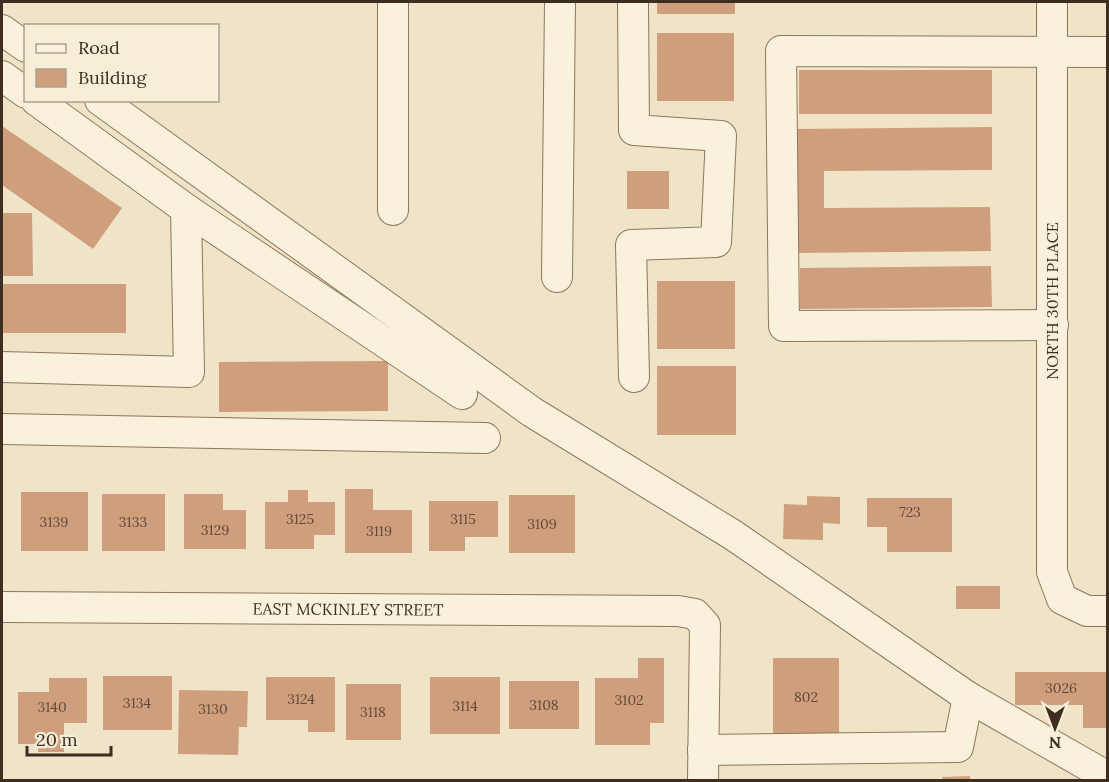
<svg xmlns="http://www.w3.org/2000/svg" width="1109" height="782" viewBox="0 0 1109 782" font-family="Lora,serif">
<style>
.building{fill:#cf9f7d}
.lines{fill:none;stroke-linecap:round;stroke-linejoin:round}
.minor-casing{stroke:#8d765c;stroke-width:32}
.minor{stroke:#faf1dc;stroke-width:30}
.labels{text-anchor:middle;stroke-width:4.5;stroke-linejoin:round;paint-order:stroke}
.number-label{font-size:14px;fill:#624a37}
.street-label{font-size:16px;fill:#3d2e20;stroke:#f7eed8}
</style>
<rect width="100%" height="100%" fill="#f0e4c8"/>
<g class="building">
<rect x="657" y="2" width="78" height="12"/>
<rect x="657" y="33" width="77" height="68"/>
<rect x="799" y="70" width="193" height="44"/>
<polygon points="2,126 122,208 93,249 2,185"/>
<polygon points="992,127 992,170 824,171 824,208 990,207 991,251 798,253 796,129"/>
<rect x="627" y="171" width="42" height="38"/>
<polygon points="2,213 32,213 33,276 2,276"/>
<polygon points="991,266 992,307 800,309 800,268"/>
<rect x="657" y="281" width="78" height="68"/>
<rect x="2" y="284" width="124" height="49"/>
<polygon points="388,361 388,411 219,412 219,362"/>
<rect x="657" y="366" width="79" height="69"/>
<polygon points="345,489 373,489 373,510 412,510 412,553 345,553"/>
<polygon points="288,490 308,490 308,502 335,502 335,535 314,535 314,549 265,549 265,502 288,502"/>
<rect x="21" y="492" width="67" height="59"/>
<rect x="102" y="494" width="63" height="57"/>
<polygon points="184,494 223,494 223,510 246,510 246,549 184,549"/>
<rect x="509" y="495" width="66" height="58"/>
<polygon points="807,496 840,497 840,524 823,523 823,540 783,539 784,504 807,505"/>
<polygon points="867,498 952,498 952,552 887,552 887,527 867,527"/>
<polygon points="429,501 498,501 498,537 465,537 465,551 429,551"/>
<rect x="956" y="586" width="44" height="23"/>
<polygon points="638,658 664,658 664,723 650,723 650,745 595,745 595,678 638,678"/>
<rect x="773" y="658" width="66" height="77"/>
<polygon points="1015,672 1108,672 1108,728 1083,728 1083,705 1015,705"/>
<rect x="103" y="676" width="69" height="54"/>
<polygon points="266,677 335,677 335,732 308,732 308,720 266,720"/>
<rect x="430" y="677" width="70" height="57"/>
<polygon points="49,678 87,678 87,723 64,723 64,752 38,752 38,744 18,744 18,692 49,692"/>
<rect x="509" y="681" width="70" height="48"/>
<rect x="346" y="684" width="55" height="56"/>
<polygon points="179,690 248,691 247,727 239,727 238,755 178,754"/>
<polygon points="970,776 970,780 943,780 942,777"/>
</g>
<g class="lines">
<defs>
<g id="minor">
<polyline points="393,2 393,210"/>
<polyline points="633,2 634,130 721,136 716,242 631,245 634,377"/>
<polyline points="1052,2 1052,572 1062,599 1087,611 1108,611"/>
<polyline points="2,30 26,47"/>
<polyline points="2,76 26,93"/>
<polyline points="100,100 532,412 733,535 968,697 1108,777"/>
<polyline points="186,209 462,394"/>
<polyline points="557,277 560,2"/>
<polyline points="1053,325 784,326 781,51 1108,52"/>
<polyline points="2,367 189,372 186,209 36,100"/>
<polyline points="2,429 485,438"/>
<path id="s1" d="M2,607L678,611L695,614L705,625L703,780"/>
<polyline points="703,750 958,747 968,697"/>
</g>
</defs>
<use href="#minor" class="minor-casing"/>
<use href="#minor" class="minor"/>
</g>
<g class="labels">
<g class="number-label">
<text x="910" y="517">723</text>
<text x="300" y="524">3125</text>
<text x="463" y="524">3115</text>
<text x="54" y="527">3139</text>
<text x="133" y="527">3133</text>
<text x="542" y="529">3109</text>
<text x="215" y="535">3129</text>
<text x="379" y="536">3119</text>
<text x="1061" y="693">3026</text>
<text x="806" y="702">802</text>
<text x="301" y="704">3124</text>
<text x="629" y="705">3102</text>
<text x="137" y="708">3134</text>
<text x="544" y="710">3108</text>
<text x="465" y="711">3114</text>
<text x="52" y="712">3140</text>
<text x="213" y="714">3130</text>
<text x="373" y="717">3118</text>
</g>
<g class="street-label">
<text transform="translate(1052 301) rotate(-90)" y="6">NORTH 30TH PLACE</text>
<text dy="6" stroke="none"><textPath href="#s1" startOffset="346">EAST MCKINLEY STREET</textPath></text>
</g>
</g>
<rect width="1109" height="782" fill="none" stroke="#3d2e20" stroke-width="6"/>
<rect x="24" y="24" width="195" height="78" fill="#f7eed8" stroke="#ada18e" stroke-width="1.5"/>
<rect x="36" y="44" width="30" height="9" fill="#faf1dc" stroke="#ada18e" stroke-width="1.5"/>
<text x="78" y="54" font-size="18" fill="#3d2e20">Road</text>
<rect x="36" y="69" width="30" height="18" fill="#cf9f7d" stroke="#ada18e" stroke-width="1.5"/>
<text x="78" y="84" font-size="18" fill="#3d2e20">Building</text>
<g transform="translate(1055 728) rotate(180)" stroke="#f7eed8" stroke-width="4.5" paint-order="stroke">
<path d="M0-4.5L10 22L0 15L-10 22Z" fill="#3d2e20"/>
<text y="-9" font-size="16" font-weight="bold" text-anchor="middle" fill="#3d2e20">N</text>
</g>
<path d="M27 746v9h84v-9" fill="none" stroke="#3d2e20" stroke-width="3"/>
<text x="36" y="746" font-size="18" fill="#3d2e20" stroke="#f7eed8" stroke-width="4.5" paint-order="stroke">20 m</text>
</svg>
